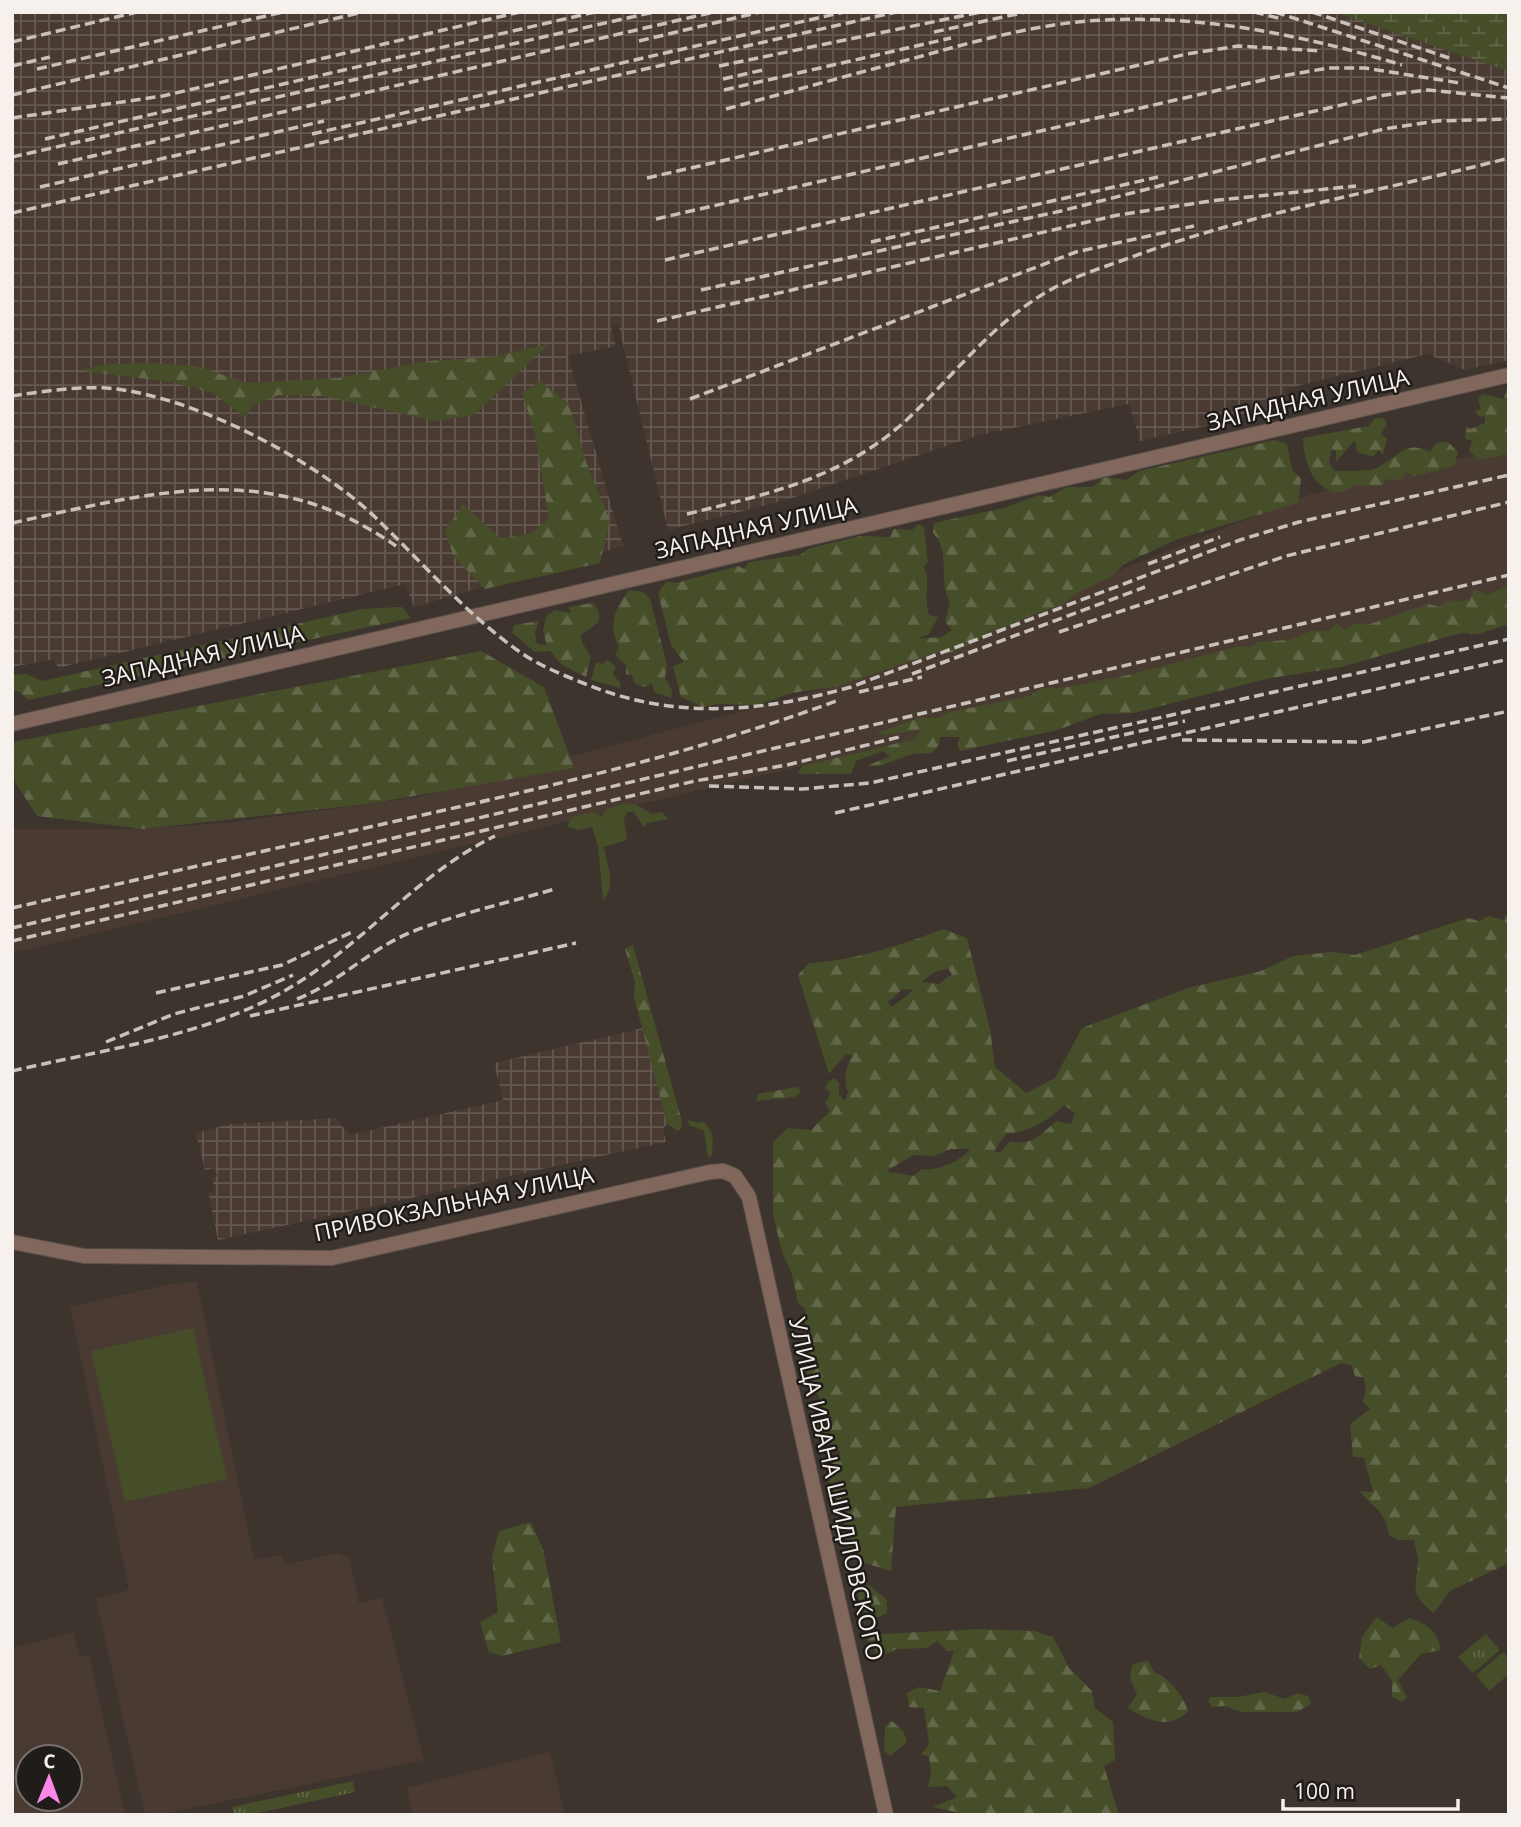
<svg xmlns="http://www.w3.org/2000/svg" width="1521" height="1827" viewBox="0 0 1521 1827" font-family="'Open Sans',sans-serif">
<style>
.built{fill:#4a3b32;fill-rule:evenodd}
.industrial{fill:url(#industrial-grid)}
.grass{fill:#464d29}
.forest{fill:url(#forest-firs);fill-rule:evenodd}
.wetland{fill:url(#wetland-marsh)}
.park{fill:url(#park-tufts)}
.lines{fill:none;stroke-linecap:round;stroke-linejoin:round}
.minor-casing{stroke:#5b524d;stroke-width:16}
.minor{stroke:#82685c;stroke-width:14}
.rail{stroke:#c8c1bc;stroke-width:3.5;stroke-dasharray:10 5;stroke-linecap:butt}
.labels{text-anchor:middle;stroke-width:5;stroke-linejoin:round;paint-order:stroke}
.street-label{font-size:23px;fill:#f7f1ed;stroke:#201c1a}
</style>
<defs>
<pattern id="industrial-grid" width="8" height="8" patternUnits="userSpaceOnUse" patternTransform="scale(1.75)"><rect width="8" height="8" fill="#4a3b32"/><path d="M0 4h8M4 0v8" fill="none" stroke="#655850"/></pattern>
<pattern id="forest-firs" width="22" height="20" patternUnits="userSpaceOnUse" patternTransform="scale(1.75)"><rect width="22" height="20" fill="#464d29"/><path d="M5 1l3.5 6h-7zM16 11l3.5 6h-7z" fill="#616748"/></pattern>
<pattern id="wetland-marsh" width="20" height="14" patternUnits="userSpaceOnUse" patternTransform="scale(1.75)"><rect width="20" height="14" fill="#464d29"/><path d="M1 5h8M5 5V1M11 12h8M15 12V8" fill="none" stroke="#616748"/></pattern>
<pattern id="park-tufts" width="24" height="20" patternUnits="userSpaceOnUse" patternTransform="scale(1.75)"><rect width="24" height="20" fill="#464d29"/><path d="M3 7l-1-3M5 7V3M7 7l1-3M15 17l-1-3M17 17v-4M19 17l1-3" fill="none" stroke="#616748"/></pattern>
</defs>
<rect width="100%" height="100%" fill="#3d342e"/>
<g class="built">
<polygon points="1509,447 1509,598 12,953 12,829 130,829 225,823 414,798 814,692 1308,495"/>
<polygon points="197,1282 254,1560 282,1555 284,1565 336,1553 349,1557 359,1603 382,1598 424,1760 158,1815 145,1815 96,1599 129,1590 70,1307 171,1284"/>
<path d="M73,1632L80,1657L89,1655L125,1815H12V1648ZM28,1757H70V1799H28Z"/>
<polygon points="550,1752 565,1815 412,1815 407,1788"/>
</g>
<g class="industrial">
<polygon points="12,12 1333,12 1509,71 1509,360 1465,370 1428,354 1285,389 1287,407 1140,441 1129,404 979,435 786,500 668,530 618,324 611,326 616,346 568,356 623,546 414,607 405,584 58,668 54,659 12,667"/>
<polygon points="643,1028 667,1124 663,1129 666,1142 218,1240 208,1192 215,1191 212,1178 217,1176 215,1168 205,1170 196,1133 231,1124 335,1118 350,1135 503,1100 494,1063"/>
</g>
<g class="grass">
<path d="M626,803L635,804L652,814L661,812L669,819L647,823L644,828L634,812H627L624,819L627,840L604,847C607,866 617,885 603,901L598,846L592,827L578,830L567,827L571,818C582,814 591,810 602,816L607,809Z"/>
<path d="M688,1120L699,1123L702,1121C715,1130 713,1141 712,1155L708,1158L704,1131L689,1125Z"/>
<polygon points="193,1328 227,1479 125,1502 91,1351"/>
<polygon points="1503,1652 1509,1659 1509,1674 1489,1691 1476,1675"/>
</g>
<g class="forest">
<polygon points="549,344 474,415 435,421 323,396 278,395 253,405 246,418 213,393 171,382 79,370 107,364 151,363 195,366 248,383 338,378 429,361 492,357"/>
<polygon points="540,381 569,404 586,462 610,520 600,563 485,589 454,557 445,531 463,504 501,539 531,533 549,518 535,433 522,393"/>
<polygon points="1507,388 1509,454 1479,460 1469,451 1472,441 1465,439 1466,425 1470,429 1485,423 1485,416 1479,417 1475,411 1481,409 1478,398 1483,394 1503,399"/>
<path d="M1375,418H1384L1387,424L1381,434L1387,439L1383,455L1378,450L1373,457L1357,452L1355,440L1336,462V451L1332,449L1329,462L1334,471C1346,470 1365,472 1374,469C1396,461 1403,438 1430,452L1436,443L1448,442L1458,452L1454,466L1415,476L1406,472L1400,480L1386,479L1382,486C1374,486 1361,484 1354,486C1348,489 1341,494 1334,492C1310,486 1304,458 1303,438L1369,426Z"/>
<path d="M1275,440L1287,444L1292,469L1301,479L1298,503L1178,539L1124,564L1111,577L1081,591L1063,604L1025,618L1003,630L989,631L978,641L948,654L947,649L838,686L792,693L758,705L718,704L703,707L681,697L673,666L684,662L671,645L658,593L666,582L676,583L738,566L744,569L749,562L800,555L810,548L861,536L890,537L894,529L912,530L918,524L924,527L928,562L924,567C931,584 923,599 929,615L938,617L929,634L917,639L941,637L952,630L945,622L950,602C937,579 952,553 933,533L934,523L1004,508L1039,495L1049,497L1067,487H1093L1104,477L1126,480L1139,471Z"/>
<polygon points="1509,585 1509,624 1478,634 1461,633 1341,667 1266,679 1134,713 1100,714 1058,730 960,751 957,744 960,737 940,737 939,745 932,753 912,754 880,766 867,766 890,756 883,751 856,761 851,774 798,774 802,766 915,739 920,730 886,735 876,733 920,718 938,718 950,712 1030,696 1042,688 1062,688 1133,674 1239,646 1251,647 1257,642 1288,640 1311,631 1329,631 1336,624 1344,629 1358,623 1370,624 1429,604 1439,607 1448,600 1458,602 1470,599 1474,589 1487,595"/>
<path d="M629,590L643,592L650,599L667,665L665,678L672,690L671,698L654,692L652,683L645,687L635,684L632,675L626,674V665L615,655L619,647C608,625 614,609 629,590Z"/>
<polygon points="593,603 599,612 599,622 581,635 581,641 591,656 586,677 562,665 550,651 535,652 512,633 514,625 539,621 535,633 537,644 547,645 543,631 546,616 555,610 569,613 571,611 568,607"/>
<polygon points="402,607 411,618 28,700 18,691 12,691 12,675 26,674 42,681 363,609"/>
<polygon points="481,651 544,687 574,768 368,804 142,829 37,816 15,782 12,742"/>
<polygon points="608,660 616,667 613,674 621,684 620,688 591,680 596,662 602,664"/>
<path d="M1509,910V1563L1450,1591L1434,1613C1409,1594 1416,1589 1418,1563C1419,1556 1415,1547 1414,1540H1398L1389,1535C1382,1504 1375,1512 1360,1491L1373,1492L1364,1458L1353,1457L1350,1424L1370,1409L1363,1402L1366,1391L1364,1378L1355,1376L1351,1365L1341,1363L1089,1488L896,1507L891,1571L854,1560L845,1543L842,1513L828,1479L832,1463L841,1453L815,1429L819,1396L804,1380L810,1366L809,1354L799,1348L805,1336V1309L798,1303L792,1274L782,1252L773,1215V1142L788,1128L811,1130L830,1111L825,1102L831,1094L825,1088L829,1081L835,1079L839,1083V1094L845,1101L848,1092C842,1079 847,1068 852,1055L846,1054L829,1074L798,975L809,963C853,961 902,945 943,929L967,938L990,1029L995,1067L1026,1093L1055,1078L1082,1028L1188,988L1261,971L1293,956L1332,952L1355,955L1468,918L1479,921L1489,916L1503,920ZM948,969L952,974L939,984L922,982L934,972ZM903,989L914,990L892,1007L888,1002ZM1064,1105L1075,1113L1071,1124L1056,1121C1041,1134 1031,1147 1010,1141L1000,1153L994,1151L1006,1134C1029,1132 1048,1121 1064,1105ZM951,1149H970C961,1161 936,1172 922,1169L913,1176L886,1171L914,1155L934,1156Z"/>
<polygon points="633,945 681,1118 682,1128 678,1131 667,1124 634,997 635,982 625,949"/>
<polygon points="797,1087 801,1092 794,1097 756,1101 758,1094"/>
<polygon points="531,1522 543,1549 561,1642 502,1656 489,1652 480,1622 498,1612 492,1557 499,1531"/>
<path d="M869,1585L887,1600V1613L874,1619C860,1612 858,1604 858,1589Z"/>
<path d="M1377,1617L1392,1628L1409,1618C1427,1624 1437,1630 1441,1650L1421,1654L1398,1680L1407,1698L1401,1702L1392,1696V1681L1381,1665L1370,1669L1359,1658L1362,1637Z"/>
<polygon points="978,1629 1034,1631 1053,1637 1069,1668 1092,1691 1095,1708 1113,1722 1115,1760 1104,1766 1119,1815 968,1815 933,1807 957,1797 947,1786 928,1787 931,1773 929,1757 921,1754 929,1744 924,1708 909,1707 907,1693 919,1687 940,1691 954,1651 947,1651 937,1641 927,1648 897,1649 879,1657 864,1635"/>
<path d="M1148,1660L1153,1671C1170,1679 1182,1693 1188,1711C1170,1730 1148,1721 1128,1708L1137,1694L1130,1679L1132,1665Z"/>
<polygon points="1264,1692 1285,1699 1297,1693 1308,1696 1311,1704 1297,1712 1241,1712 1225,1706 1212,1707 1208,1701 1211,1697 1238,1697"/>
<polygon points="892,1721 903,1731 907,1742 890,1756 884,1751 885,1726"/>
</g>
<polygon class="wetland" points="1333,12 1509,12 1509,71"/>
<g class="park">
<polygon points="1486,1634 1500,1650 1473,1673 1458,1657"/>
<polygon points="353,1781 355,1792 249,1815 234,1815 232,1807"/>
</g>
<g class="lines">
<defs>
<g id="minor">
<polyline points="12,724 1509,375"/>
<polyline points="12,1242 84,1256 332,1258 710,1172 723,1171 735,1176 749,1197 886,1815"/>
</g>
</defs>
<use href="#minor" class="minor-casing"/>
<use href="#minor" class="minor"/>
<g class="rail">
<polyline points="1254,12 1282,19"/>
<polyline points="1275,12 1509,88"/>
<polyline points="1312,12 1449,58"/>
<polyline points="934,32 1026,12"/>
<polyline points="639,41 760,12"/>
<polyline points="12,42 137,12"/>
<polyline points="12,66 50,57"/>
<polyline points="719,66 981,12"/>
<polyline points="37,69 283,12"/>
<polyline points="723,79 763,70"/>
<polyline points="724,90 951,38"/>
<polyline points="12,95 363,12"/>
<path d="M726,109C788,92 850,75 911,59C969,43 1028,26 1088,21C1195,13 1300,34 1402,65"/>
<polyline points="12,118 163,96 520,12"/>
<polyline points="312,134 844,12"/>
<polyline points="45,139 595,12"/>
<polyline points="12,157 654,12"/>
<polyline points="58,164 714,12"/>
<polyline points="647,178 1187,54 1238,46 1322,51"/>
<polyline points="40,187 324,121"/>
<polyline points="12,213 896,12"/>
<polyline points="656,219 1276,77 1328,68 1365,68 1460,83"/>
<polyline points="871,242 1158,177"/>
<polyline points="665,260 1385,95 1428,90 1509,98"/>
<polyline points="701,290 1061,211 1384,129 1436,121 1509,119"/>
<polyline points="657,321 1118,215 1210,201 1356,186"/>
<path d="M12,396C46,391 83,385 117,389C200,400 313,459 374,516C421,561 464,612 517,650C536,664 560,674 583,683C672,720 759,713 851,687L1240,540L1299,522L1509,475"/>
<polyline points="690,399 1076,252 1194,226"/>
<path d="M687,514C772,493 849,477 915,412C959,369 996,320 1052,289C1079,274 1111,265 1140,254C1260,211 1386,190 1509,158"/>
<path d="M12,523C151,493 269,457 396,546"/>
<polyline points="1148,564 1220,537"/>
<polyline points="1059,632 1286,556 1509,502"/>
<polyline points="912,674 1145,587"/>
<polyline points="859,692 922,677"/>
<polyline points="1182,740 1364,742 1509,711"/>
<polyline points="1007,761 1185,721"/>
<polyline points="709,786 802,789 870,783 1509,639"/>
<path d="M480,802C602,774 722,743 839,700"/>
<polyline points="835,813 1509,659"/>
<polyline points="12,908 489,800"/>
<polyline points="12,928 1509,575"/>
<polyline points="12,941 695,781 787,765 899,737"/>
<polyline points="156,993 282,965 352,932"/>
<path d="M297,999C338,983 369,950 409,933C456,914 507,903 555,889"/>
<polyline points="250,1016 576,943"/>
<polyline points="106,1042 174,1014 244,996 293,975"/>
<path d="M12,1071C101,1050 207,1036 286,990C361,947 417,874 495,836"/>
</g>
</g>
<g class="labels">
<g class="street-label">
<text transform="translate(1308 400) rotate(-13)" y="8">ЗАПАДНАЯ УЛИЦА</text>
<text transform="translate(756 528) rotate(-13)" y="8">ЗАПАДНАЯ УЛИЦА</text>
<text transform="translate(203 656) rotate(-13)" y="8">ЗАПАДНАЯ УЛИЦА</text>
<text transform="translate(454 1204) rotate(-12)" y="8">ПРИВОКЗАЛЬНАЯ УЛИЦА</text>
<text transform="translate(836 1489) rotate(77)" y="8">УЛИЦА ИВАНА ШИДЛОВСКОГО</text>
</g>
</g>
<rect width="1521" height="1827" fill="none" stroke="#f7f1ed" stroke-width="28"/>
<g transform="translate(49 1778) rotate(1)"><circle r="33" fill="#201c1a" stroke="#76716e" stroke-width="2"/>
<path d="M0-5L12 26L0 18L-12 26Z" fill="#fb87e6"/>
<text y="-10" font-size="19" font-weight="bold" text-anchor="middle" fill="#f7f1ed">С</text>
</g>
<path d="M1283 1799v10h175v-10" fill="none" stroke="#f7f1ed" stroke-width="3.5"/>
<text x="1294" y="1799" font-size="21" fill="#f7f1ed" stroke="#201c1a" stroke-width="5" paint-order="stroke">100 m</text>
</svg>
